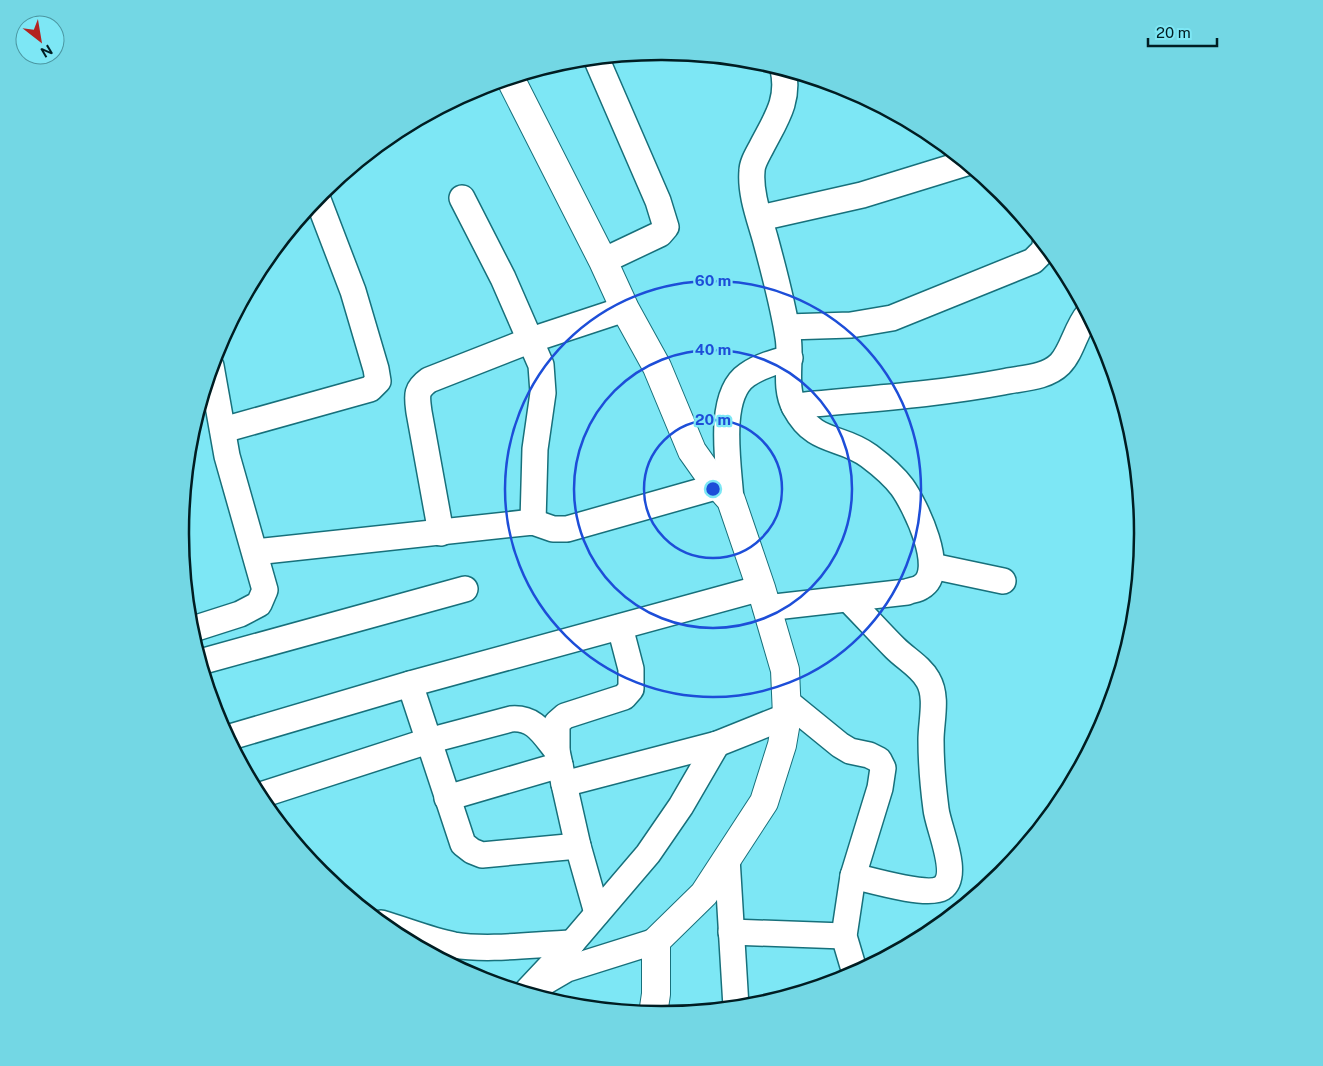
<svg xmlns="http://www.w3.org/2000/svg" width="1323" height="1066" viewBox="0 0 1323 1066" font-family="'Public Sans',sans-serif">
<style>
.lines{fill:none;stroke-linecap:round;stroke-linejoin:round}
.minor-casing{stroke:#17707b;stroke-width:28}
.tertiary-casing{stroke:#17707b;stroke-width:30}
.minor{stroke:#fff;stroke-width:25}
.tertiary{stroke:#fff;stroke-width:28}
.ring{fill:none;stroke:#1d4ed8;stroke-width:2.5}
.rim{fill:none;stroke:#001d22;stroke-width:2.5}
.centre{fill:#1d4ed8;stroke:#7de7f5;stroke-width:2.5}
.ring-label{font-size:15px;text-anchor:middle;font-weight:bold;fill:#1d4ed8;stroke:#7de7f5;stroke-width:4.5;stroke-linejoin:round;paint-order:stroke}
</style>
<rect width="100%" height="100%" fill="#7de7f5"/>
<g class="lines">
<defs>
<g id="minor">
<polyline points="596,58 658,201 666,227 660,234 603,261"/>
<polyline points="462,198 503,278 541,365 543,393 535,449 533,522"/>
<polyline points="760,218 862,195 966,163"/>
<polyline points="787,327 851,325 892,318 1033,261 1045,249 1045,245"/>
<path d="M794,406C864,399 934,395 1003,382C1022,378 1046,378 1060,364C1072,352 1076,328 1088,314"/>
<polyline points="223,430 370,389 378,381 376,369 353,291 317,197"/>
<path d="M731,500C729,467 716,396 747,375C760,366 775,362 790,358"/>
<path d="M441,533L419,412C417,396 415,390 429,380L531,340L625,309"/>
<polyline points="255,552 533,522 553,529 567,529 719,486"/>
<polyline points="932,566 1003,581"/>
<path d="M848,599C864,615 879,632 895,648C906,659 921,667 928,680C938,697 931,721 931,740C931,763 933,786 936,809C938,828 961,875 942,888C928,897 870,880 853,876"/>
<path d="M766,608L907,592C911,590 917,590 921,587C948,572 915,505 902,487C893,475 881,465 869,456C841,435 815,445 795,408C783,387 792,360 788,337C783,304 774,271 765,238C759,217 750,193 752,171C752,163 758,154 762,146C776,119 790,100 783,69"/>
<polyline points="190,630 240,614 259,604 265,590 227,456 211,366"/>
<polyline points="200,662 465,589"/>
<polyline points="410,684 463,844 472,851 482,855 578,846"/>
<polyline points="786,701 840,745 850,751 869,755 879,760 883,768 880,788 853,876 844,936 855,973"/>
<polyline points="227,738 410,684 761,588"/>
<polyline points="564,784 717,744 787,716"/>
<path d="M258,796L428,741L511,719C535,717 543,734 557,751"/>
<polyline points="447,798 560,765"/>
<polyline points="727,858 736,1007"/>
<polyline points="597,913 578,846 564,784 557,751 557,723 565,716 624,697 631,689 631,669 620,627"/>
<path d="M381,923C405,930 429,940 454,945C489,951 536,944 572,943"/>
<polyline points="731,932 844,936"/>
<polyline points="543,983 567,969 656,941"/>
<polyline points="525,993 572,943 648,854 681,806 717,744"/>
</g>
<polyline id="tertiary" points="510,78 603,261 625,309 657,367 692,451 709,475 731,500 761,588 785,670 787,716 782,745 764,802 704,894 656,941 656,994 653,1014"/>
</defs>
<use href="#minor" class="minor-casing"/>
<use href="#tertiary" class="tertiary-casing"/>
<use href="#minor" class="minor"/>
<use href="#tertiary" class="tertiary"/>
</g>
<g class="ring">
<circle cx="713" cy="489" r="69"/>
<circle cx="713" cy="489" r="139"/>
<circle cx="713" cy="489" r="208"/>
</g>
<path d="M0 0H1323V1066H0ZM661 60H662A472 472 0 0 1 1134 532V534A472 472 0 0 1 662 1006H661A472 472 0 0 1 189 534V532A472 472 0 0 1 661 60Z" fill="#73d7e4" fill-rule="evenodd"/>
<path class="rim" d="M661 60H662A472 472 0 0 1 1134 532V534A472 472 0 0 1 662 1006H661A472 472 0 0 1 189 534V532A472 472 0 0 1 661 60Z"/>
<circle cx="713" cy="489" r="8" class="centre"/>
<g class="ring-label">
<text x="713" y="286">60 m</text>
<text x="713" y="355">40 m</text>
<text x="713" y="425">20 m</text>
</g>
<g transform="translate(40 40) rotate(149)"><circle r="24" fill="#7de7f5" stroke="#4b96a1"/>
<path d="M0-4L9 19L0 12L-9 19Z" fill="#b32320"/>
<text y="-8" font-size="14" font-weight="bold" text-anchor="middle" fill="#001d22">N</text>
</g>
<path d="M1148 38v8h69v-8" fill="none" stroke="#001d22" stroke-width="2.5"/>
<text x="1156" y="38" font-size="15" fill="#001d22" stroke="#7de7f5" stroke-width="4" paint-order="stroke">20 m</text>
</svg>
